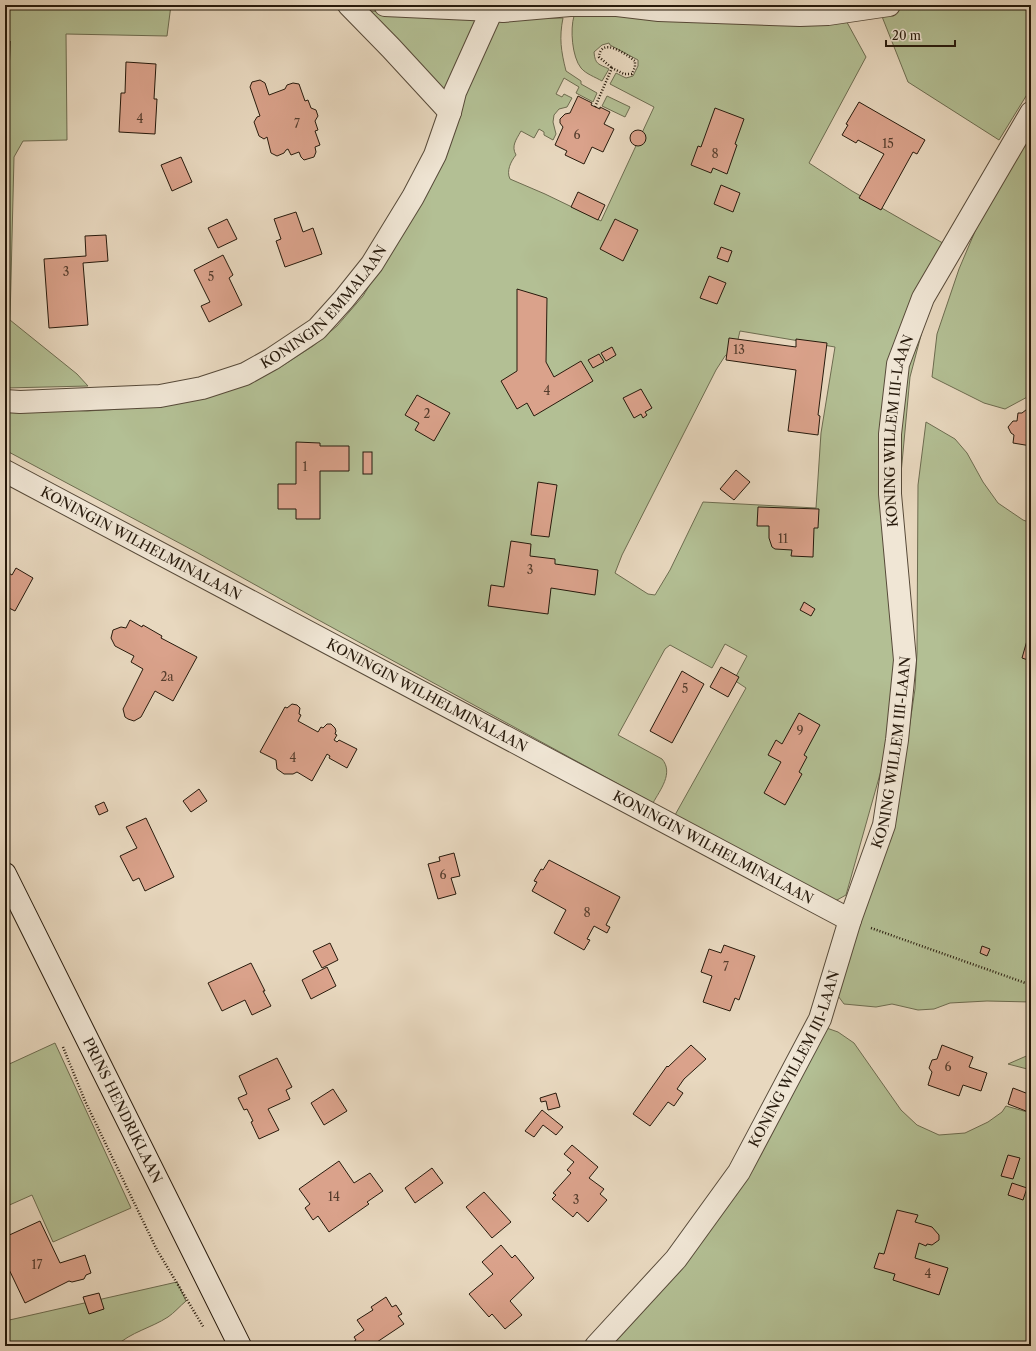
<svg xmlns="http://www.w3.org/2000/svg" width="1036" height="1351" viewBox="0 0 1036 1351" font-family="'Libre Caslon Text',serif">
<style>
.green{fill:#b3bf94;stroke:#6d6c50;fill-rule:evenodd}
.building{fill:#daa28b;stroke:#271a0c}
.lines{fill:none;stroke-linecap:round;stroke-linejoin:round}
.minor-casing{stroke:#574a39;stroke-width:24}
.secondary-casing{stroke:#271a0c;stroke-width:24}
.path{stroke:#271a0c;stroke-width:2.5;stroke-dasharray:1 2;stroke-linecap:butt}
.minor{stroke:#f0e6d5;stroke-width:22}
.secondary{stroke:#f0e6d5;stroke-width:22}
.labels{text-anchor:middle;stroke-width:3;stroke-linejoin:round;paint-order:stroke}
.number-label{font-size:12px;fill:#543c2c}
.street-label{font-size:14px;fill:#271a0c;stroke:#f0e6d5}
</style>
<rect width="100%" height="100%" fill="#e8d8bf"/>
<filter id="stains"><feTurbulence type="fractalNoise" baseFrequency=".005" numOctaves="4"/><feColorMatrix values="0 0 0 0 .2 0 0 0 0 .09 0 0 0 0 .02 0 0 0 .5 -.17"/></filter>
<radialGradient id="worn" r=".72"><stop offset=".6" stop-color="#630" stop-opacity="0"/><stop offset="1" stop-color="#630" stop-opacity=".3"/></radialGradient>
<g class="green">
<polygon points="5,5 171,5 167,36 66,34 67,140 23,141 14,157 10,320 77,374 88,386 5,388 5,81 9,80 10,41 5,41"/>
<polygon points="906,5 1031,5 1031,88 999,140 908,82 879,9"/>
<polygon points="369,11 485,17 444,101"/>
<path d="M843,15L866,57L809,163L852,191L948,246L938,271L910,377L898,506L901,654L891,735L846,895L837,900L829,902L675,815L746,688L734,680L747,656L725,644L712,668L670,645L665,649L618,735L662,759C674,773 660,790 653,803L313,617L198,553L5,450V411L47,409L87,411L139,408L185,401L239,386L279,368L313,346L337,326L363,296L387,256L494,19L563,18C559,38 561,51 566,71L581,81V84L597,93L593,102L576,93L579,87L564,78L556,94L562,97L564,94L572,98L567,107L559,109L554,115L553,122L556,134L553,140L544,135V132L539,129L534,138L521,131C516,140 511,146 516,155C511,161 506,171 510,179L545,194L601,221L654,107L610,84L616,73L626,78L633,76L638,66V60L610,45L609,43L602,45L594,52C595,65 599,64 609,69L602,81C595,77 586,74 581,68C572,57 570,29 574,16ZM740,331L835,347L821,433L816,508L703,502L670,570L655,595L648,594L615,573L622,555L716,370L725,356L730,352H735Z"/>
<polygon points="607,96 630,107 625,117 602,106"/>
<polygon points="1031,128 1031,395 1005,409 984,403 932,377 937,334 959,269 982,215"/>
<polygon points="926,422 955,439 967,453 983,482 998,503 1023,520 1031,523 1031,1002 987,1001 950,1003 934,1009 918,1010 892,1004 876,1007 844,1004 833,989 907,743 915,689 917,653 918,485"/>
<polygon points="821,1026 838,1032 854,1043 901,1110 917,1125 939,1135 965,1133 988,1122 1002,1112 1006,1106 1031,1113 1031,1346 609,1346 629,1327 707,1228"/>
<polygon points="55,1043 131,1208 53,1242 32,1195 5,1207 5,1066"/>
<polygon points="1031,1054 1031,1070 1008,1064"/>
<path d="M177,1282L186,1301C180,1306 174,1313 168,1317C151,1328 131,1332 116,1346H5V1321Z"/>
</g>
<g class="building">
<polygon points="5,41 10,41 9,81 5,81"/>
<polygon points="126,62 156,64 154,99 157,99 155,134 119,132 121,93 125,93"/>
<polygon points="260,80 265,83 269,95 285,89 287,85 293,83 299,84 305,101 308,100 311,108 316,110 318,116 315,121 318,130 315,131 320,145 315,147 316,152 314,157 304,160 301,157 299,152 291,155 288,149 286,150 284,153 277,156 271,153 267,137 264,139 259,136 254,122 257,117 260,116 250,87 252,82"/>
<polygon points="578,96 592,103 591,105 600,109 600,107 610,112 604,124 614,129 603,152 592,147 584,164 565,155 567,151 555,145 563,127 560,123 560,119 565,114 570,113"/>
<polygon points="859,102 925,140 917,154 913,152 881,210 859,198 884,154 858,140 856,143 842,135 848,125 846,124"/>
<polygon points="715,108 744,119 735,144 737,145 727,174 713,168 711,173 691,165 698,146 701,147"/>
<circle cx="638" cy="138" r="8"/>
<polygon points="181,157 192,182 172,191 161,165"/>
<polygon points="721,185 740,193 733,212 714,204"/>
<polygon points="578,192 605,205 598,220 571,207"/>
<polygon points="296,212 303,232 313,228 322,254 285,267 276,241 281,239 274,219"/>
<polygon points="227,219 237,239 218,248 208,228"/>
<polygon points="615,219 638,230 623,261 600,249"/>
<polygon points="106,235 108,261 83,263 88,325 49,328 44,259 86,256 85,236"/>
<polygon points="721,247 732,251 728,262 717,258"/>
<polygon points="223,255 233,275 229,278 242,305 209,322 201,306 210,302 194,270"/>
<polygon points="709,276 726,283 717,304 700,298"/>
<polygon points="517,289 547,298 546,362 554,377 581,361 593,381 534,416 527,403 517,409 501,381 517,371"/>
<polygon points="729,338 796,347 796,339 827,343 818,415 820,416 818,435 788,431 796,370 726,360"/>
<polygon points="612,347 616,355 606,361 601,353"/>
<polygon points="599,354 604,362 593,368 588,360"/>
<polygon points="641,389 652,408 645,412 647,415 643,418 641,414 634,418 623,398"/>
<polygon points="417,395 450,413 434,441 415,430 419,423 405,415"/>
<polygon points="1031,406 1031,446 1013,443 1014,435 1011,433 1008,427 1013,421 1017,421 1018,413 1022,413"/>
<polygon points="296,442 320,443 320,446 349,446 349,471 320,471 320,519 296,519 296,509 278,509 278,484 296,484"/>
<rect x="363" y="452" width="9" height="22"/>
<polygon points="736,470 750,482 734,500 720,489"/>
<polygon points="538,482 557,485 549,537 531,535"/>
<polygon points="758,507 819,509 818,528 814,528 813,557 791,556 792,550 775,549 772,547 769,538 769,526 757,526"/>
<polygon points="511,541 531,544 530,556 555,559 555,564 598,570 595,595 551,588 548,614 488,606 491,585 504,587"/>
<polygon points="16,568 33,578 15,611 5,606 5,571 12,575"/>
<polygon points="804,602 815,609 811,616 800,610"/>
<polygon points="130,620 142,627 143,625 162,636 161,638 197,657 173,701 155,691 141,717 134,721 128,719 125,717 123,709 143,669 131,662 134,656 115,646 111,638 113,630 121,627 126,628"/>
<polygon points="1028,637 1031,638 1031,661 1022,658"/>
<polygon points="721,667 739,677 728,697 710,687"/>
<polygon points="682,671 704,684 672,743 650,731"/>
<polygon points="292,704 297,705 300,708 299,714 301,715 298,721 318,732 321,727 323,728 327,724 331,724 335,728 336,731 335,734 337,735 334,740 337,742 339,740 357,749 347,768 329,758 330,756 327,754 312,781 297,772 293,774 284,774 277,769 276,760 260,752 285,707 287,708"/>
<polygon points="799,713 820,725 804,755 807,757 799,772 802,774 785,805 764,793 781,762 768,755 776,740 782,744"/>
<polygon points="199,789 207,801 191,812 183,801"/>
<polygon points="104,802 108,811 99,815 95,806"/>
<polygon points="146,818 174,877 145,891 139,878 133,881 120,856 137,848 126,827"/>
<polygon points="454,853 460,876 451,878 456,894 438,899 428,864 440,861 439,857"/>
<polygon points="549,860 620,897 606,925 610,927 607,933 594,926 587,939 590,940 584,950 554,933 566,910 532,891 537,882 534,881 541,869 543,870"/>
<polygon points="330,943 338,960 322,968 313,951"/>
<polygon points="724,945 755,956 739,1000 735,998 730,1011 703,1002 712,976 701,972 709,949 721,953"/>
<polygon points="982,946 990,949 987,956 980,953"/>
<polygon points="251,963 265,991 263,991 271,1006 252,1015 245,1000 222,1011 208,983"/>
<polygon points="327,967 336,986 311,999 302,980"/>
<polygon points="691,1045 706,1059 684,1079 677,1089 683,1093 674,1106 668,1102 650,1126 633,1114 667,1066 668,1067"/>
<polygon points="942,1045 973,1057 969,1067 987,1073 981,1091 963,1085 959,1096 928,1085 932,1072 929,1068 932,1060 937,1059"/>
<polygon points="277,1058 292,1087 286,1090 290,1099 268,1109 279,1130 259,1139 251,1122 253,1121 247,1109 244,1110 238,1098 247,1094 239,1076"/>
<polygon points="1013,1088 1031,1095 1031,1113 1008,1104"/>
<polygon points="333,1089 347,1111 324,1125 311,1103"/>
<polygon points="556,1093 560,1107 548,1110 546,1101 541,1102 540,1098"/>
<polygon points="542,1110 563,1127 556,1135 543,1125 534,1137 525,1131"/>
<polygon points="572,1145 598,1167 589,1178 604,1189 600,1194 607,1200 588,1222 577,1212 573,1217 552,1199 556,1195 553,1193 571,1173 567,1170 574,1162 564,1154"/>
<polygon points="1008,1155 1020,1158 1013,1179 1001,1176"/>
<polygon points="339,1161 354,1183 370,1173 383,1191 367,1202 369,1204 329,1232 318,1216 313,1220 305,1208 310,1204 299,1189"/>
<polygon points="432,1168 443,1183 415,1203 405,1188"/>
<polygon points="1012,1183 1027,1188 1023,1200 1008,1195"/>
<polygon points="484,1192 511,1222 492,1238 466,1207"/>
<polygon points="897,1210 918,1215 915,1222 932,1227 939,1235 939,1240 932,1245 927,1244 926,1246 919,1243 915,1258 948,1268 939,1295 893,1280 895,1274 874,1268 879,1253 884,1254"/>
<polygon points="40,1221 60,1263 85,1255 91,1273 86,1275 84,1279 72,1282 69,1281 25,1303 5,1261 5,1237"/>
<polygon points="501,1245 512,1258 515,1255 534,1278 510,1301 522,1315 505,1329 492,1314 489,1317 469,1294 493,1274 482,1262"/>
<polygon points="99,1293 104,1309 89,1314 83,1297"/>
<polygon points="386,1297 392,1307 396,1305 402,1314 398,1316 404,1324 371,1346 347,1346 356,1340 354,1337 364,1330 357,1320 373,1310 371,1307"/>
</g>
<g class="lines">
<defs>
<g id="minor">
<polyline points="349,5 391,48 450,112"/>
<polyline points="385,5 492,10 503,11 570,5 617,5 659,10 800,15 828,14 889,5"/>
<path id="s1" d="M5,401L20,402L160,396L202,388L245,374L272,359L317,329L344,299L372,264L413,197L435,155L450,112L455,92L492,10"/>
<path id="s2" d="M5,471L850,920"/>
<path id="s3" d="M596,1346L676,1259L739,1172L820,1019L850,920L884,825L897,740L905,660L890,494V434L898,364L923,298L1031,113"/>
</g>
<g id="secondary">
<path id="s4" d="M5,874L240,1346"/>
</g>
</defs>
<use href="#minor" class="minor-casing"/>
<use href="#secondary" class="secondary-casing"/>
<g class="path">
<path d="M595,107L612,68L624,74H632L635,67V61C626,54 601,36 599,57L612,68"/>
<polyline points="871,928 1031,985"/>
<polyline points="63,1047 85,1101 157,1250 204,1328"/>
</g>
<use href="#minor" class="minor"/>
<use href="#secondary" class="secondary"/>
</g>
<g class="labels">
<g class="number-label">
<text x="140" y="123">4</text>
<text x="297" y="128">7</text>
<text x="577" y="139">6</text>
<text x="888" y="148">15</text>
<text x="715" y="158">8</text>
<text x="66" y="276">3</text>
<text x="211" y="281">5</text>
<text x="739" y="354">13</text>
<text x="547" y="395">4</text>
<text x="427" y="418">2</text>
<text x="305" y="471">1</text>
<text x="783" y="543">11</text>
<text x="530" y="574">3</text>
<text x="167" y="681">2a</text>
<text x="685" y="693">5</text>
<text x="800" y="735">9</text>
<text x="293" y="762">4</text>
<text x="443" y="879">6</text>
<text x="587" y="917">8</text>
<text x="726" y="971">7</text>
<text x="948" y="1071">6</text>
<text x="334" y="1201">14</text>
<text x="576" y="1204">3</text>
<text x="37" y="1269">17</text>
<text x="928" y="1278">4</text>
</g>
<g class="street-label">
<text dy="5" stroke="none"><textPath href="#s1" startOffset="348">KONINGIN EMMALAAN</textPath></text>
<text dy="5" stroke="none"><textPath href="#s3" startOffset="1000">KONING WILLEM III-LAAN</textPath></text>
<text dy="5" stroke="none"><textPath href="#s2" startOffset="154">KONINGIN WILHELMINALAAN</textPath></text>
<text dy="5" stroke="none"><textPath href="#s2" startOffset="478">KONINGIN WILHELMINALAAN</textPath></text>
<text dy="5" stroke="none"><textPath href="#s3" startOffset="676">KONING WILLEM III-LAAN</textPath></text>
<text dy="5" stroke="none"><textPath href="#s2" startOffset="802">KONINGIN WILHELMINALAAN</textPath></text>
<text dy="5" stroke="none"><textPath href="#s3" startOffset="352">KONING WILLEM III-LAAN</textPath></text>
<text dy="5" stroke="none"><textPath href="#s4" startOffset="264">PRINS HENDRIKLAAN</textPath></text>
</g>
</g>
<rect width="1036" height="1351" fill="none" stroke="#e8d8bf" stroke-width="20"/>
<rect x="6" y="6" width="1024" height="1339" fill="none" stroke="#271a0c" stroke-width="2"/>
<rect x="10" y="10" width="1016" height="1331" fill="none" stroke="#271a0c"/>
<path d="M886 40v6h69v-6" fill="none" stroke="#271a0c" stroke-width="2"/>
<text x="892" y="40" font-size="12" fill="#271a0c" stroke="#f0e6d5" stroke-width="3" paint-order="stroke">20 m</text>
<rect width="100%" height="100%" filter="url(#stains)"/>
<rect width="100%" height="100%" fill="url(#worn)"/>
</svg>
